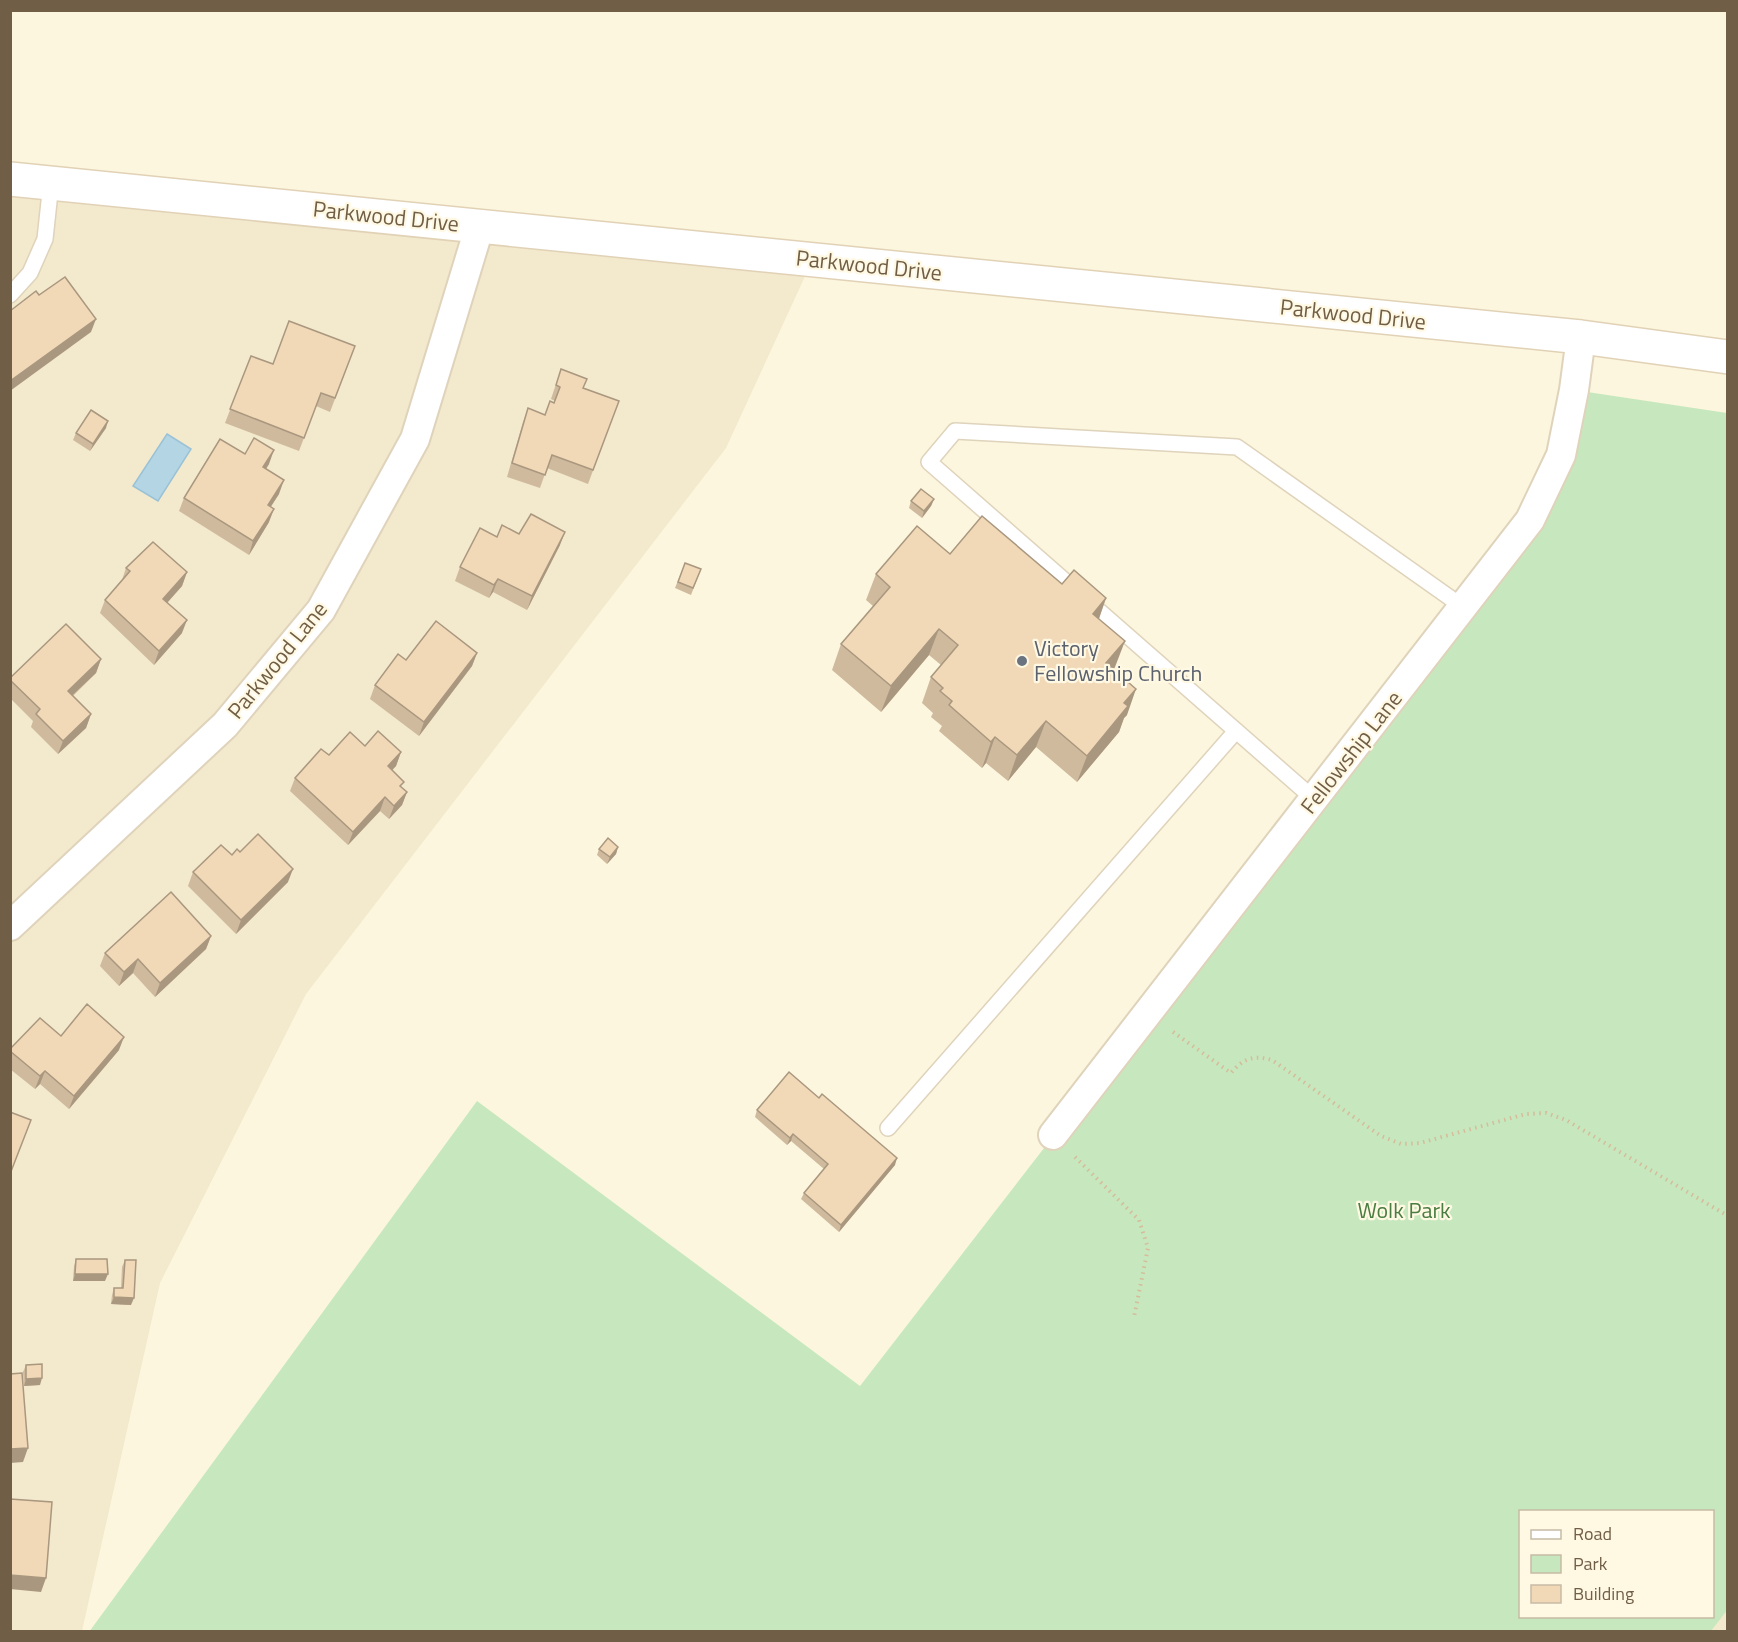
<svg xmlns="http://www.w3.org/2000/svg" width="1738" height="1642" viewBox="0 0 1738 1642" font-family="'Titillium Web',sans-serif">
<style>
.residential{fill:#f3e9cd}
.green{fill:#c7e8be;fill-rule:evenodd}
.water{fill:#b4d5e4;stroke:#9ac2d6;stroke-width:1.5}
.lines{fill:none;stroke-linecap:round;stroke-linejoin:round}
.lane-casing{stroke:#dfd3bb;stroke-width:18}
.street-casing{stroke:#dfd3bb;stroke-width:32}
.secondary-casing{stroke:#e1d2b6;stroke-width:36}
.path{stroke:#d5bc9a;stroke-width:4;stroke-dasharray:1.5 4.5;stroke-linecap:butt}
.lane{stroke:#fff;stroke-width:15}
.street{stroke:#fff;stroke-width:28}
.secondary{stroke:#fff;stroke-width:33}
.wall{fill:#cfba9d}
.shaded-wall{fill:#a9977f}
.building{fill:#f1d8b6;stroke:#a9977f;stroke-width:1.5}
.worship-dot{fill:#6b7280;stroke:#fff9e4;stroke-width:2}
.labels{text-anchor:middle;stroke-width:4.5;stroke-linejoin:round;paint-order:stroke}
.street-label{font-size:22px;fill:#715e47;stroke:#fff9e4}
.worship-label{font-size:22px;fill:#5b616d;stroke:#fff9e4;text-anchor:start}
.park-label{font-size:22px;fill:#497d41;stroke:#fff9e4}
</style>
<rect width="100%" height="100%" fill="#fcf6de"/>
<g class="residential">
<polygon points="11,170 813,259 726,448 306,994 160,1283 82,1631 11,1632"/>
<polygon points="1727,1609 1727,1631 1711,1631"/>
</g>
<path class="green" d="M1574,390L1727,413L1728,1609L1711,1631L89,1632L477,1101L860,1386L1530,520ZM1520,1512H1712V1616H1520Z"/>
<polygon class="water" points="167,434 191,449 158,501 133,486"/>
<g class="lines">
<defs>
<g id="lane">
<polyline points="10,295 30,273 45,239 51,183"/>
<polyline points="1314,799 929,462 955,431 1237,447 1463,607"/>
<polyline points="888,1128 1236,731"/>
</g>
<g id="street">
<polyline points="10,926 225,725 321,610 415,439 480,225"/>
<polyline points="1053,1135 1530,520 1561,455 1574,390 1581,337"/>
</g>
<polyline id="secondary" points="10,179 1581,337 1728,357"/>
</defs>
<use href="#lane" class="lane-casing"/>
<use href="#street" class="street-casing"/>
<use href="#secondary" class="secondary-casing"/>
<g class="path">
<path d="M1173,1032L1231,1073C1244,1058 1253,1055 1272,1060L1381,1136L1401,1144L1420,1143L1526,1114L1546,1113L1566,1120L1728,1216"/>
<polyline points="1075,1157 1139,1220 1148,1248 1134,1317"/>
</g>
<use href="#lane" class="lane"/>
<use href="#street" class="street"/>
<use href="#secondary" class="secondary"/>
</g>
<g class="wall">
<polygon points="355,346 330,412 316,406 299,451 225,423 251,356 273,364"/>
<polygon points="561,369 583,388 619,401 588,484 547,468 540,488 507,477 523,422 528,408 545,415 555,401 551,399"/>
<polygon points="106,428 90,451 73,440 76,433"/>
<polygon points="245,454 269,464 266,469 279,494 270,507 269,522 249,555 179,511 184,498"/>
<polygon points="934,499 931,506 922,518 909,508 911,501"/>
<polygon points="519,534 560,545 527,610 493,592 489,598 455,581 460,567 497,537"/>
<polygon points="950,554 1062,584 1106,598 1099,619 1115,667 1114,669 1127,715 1124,718 1119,732 1077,782 1036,747 1008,781 986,763 982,768 939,731 942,726 931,717 933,713 922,703 931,677 941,665 929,655 881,712 832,670 841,644 873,606 866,600 876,574"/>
<polygon points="685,563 701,569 691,595 675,588"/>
<polygon points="126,568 187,572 182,586 167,603 182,633 154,665 100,613 105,600 122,580"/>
<polygon points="477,653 472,666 419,736 370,699 375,685 406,660"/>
<polygon points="101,659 96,673 73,696 91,714 86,728 58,754 31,727 33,721 10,698 10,678"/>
<polygon points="365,746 401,752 396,766 392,770 402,788 407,792 402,805 389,819 380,811 348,845 290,791 295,778 329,755"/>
<polygon points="618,847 616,854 607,864 597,855 599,849"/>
<polygon points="240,852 288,882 236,934 188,886 193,872 232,855"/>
<polygon points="211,936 206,949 155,997 133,973 119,986 100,966 105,953"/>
<polygon points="61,1036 119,1050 69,1109 40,1084 35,1089 10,1069 10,1049"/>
<polygon points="757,1110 895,1165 839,1232 801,1199 804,1193 824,1169 791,1141 787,1145 755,1117"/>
<polygon points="76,1259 105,1281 73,1281 74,1266"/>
<polygon points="125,1260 131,1305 111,1304 112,1295 114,1288 121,1288 122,1267"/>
<polygon points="26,1365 40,1385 24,1386 23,1372"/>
</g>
<g class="shaded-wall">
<polygon points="96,319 91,332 10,391 10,381"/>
<polygon points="108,421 106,428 90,451 93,444"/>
<polygon points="274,450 269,464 258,481 263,467"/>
<polygon points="284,480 279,494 263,519 268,505"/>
<polygon points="934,499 931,506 922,518 924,511"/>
<polygon points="274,509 269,522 249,555 253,541"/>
<polygon points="565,532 560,545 527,610 532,596"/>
<polygon points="187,572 182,586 158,613 163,599"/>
<polygon points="498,579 493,592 489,598 494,585"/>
<polygon points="1106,598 1097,624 1093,614"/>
<polygon points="187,620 182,633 154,665 159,651"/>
<polygon points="939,629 929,655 881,712 891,686"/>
<polygon points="1125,641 1115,667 1097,689 1106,663"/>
<polygon points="477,653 472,666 419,736 424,722"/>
<polygon points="101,659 96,673 63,704 68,691"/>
<polygon points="1136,689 1127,715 1124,718 1119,732 1077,782 1087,756 1124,703"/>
<polygon points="91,714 86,728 58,754 63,741"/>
<polygon points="1046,721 1036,747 1008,781 1017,755"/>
<polygon points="995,737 986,763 982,768 991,742"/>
<polygon points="401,752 396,766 383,780 388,766"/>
<polygon points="407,792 402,805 389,819 394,806"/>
<polygon points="385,797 380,811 348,845 353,832"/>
<polygon points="618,847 616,854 607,864 610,857"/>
<polygon points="293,869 288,882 236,934 241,920"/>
<polygon points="211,936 206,949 155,997 160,983"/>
<polygon points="138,959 133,973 119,986 124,972"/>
<polygon points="124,1037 119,1050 69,1109 74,1096"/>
<polygon points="45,1071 40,1084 35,1089 40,1076"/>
<polygon points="793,1134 791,1141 787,1145 790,1138"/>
<polygon points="897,1158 895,1165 839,1232 841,1225"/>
<polygon points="75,1274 108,1274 105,1281 73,1281"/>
<polygon points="114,1297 134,1298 131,1305 111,1304"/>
<polygon points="42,1378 40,1385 24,1386 26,1379"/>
<polygon points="28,1448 23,1462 10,1463 10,1449"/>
<polygon points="10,1575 46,1578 41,1592 10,1589"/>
</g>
<g class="building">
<polygon points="65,277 96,319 10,381 10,311 36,291 39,295"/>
<polygon points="289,321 355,346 335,398 321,393 304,438 230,409 251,356 273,364"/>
<polygon points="561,369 587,379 583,388 619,401 593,470 552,455 545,475 512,463 528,408 545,415 550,401 554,403 560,387 556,385"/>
<polygon points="91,410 108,421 93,444 76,433"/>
<polygon points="254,438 274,450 263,467 284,480 268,505 274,509 253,541 184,498 220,439 245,454"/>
<polygon points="921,489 934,499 924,511 911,501"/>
<polygon points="531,514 565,532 532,596 498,579 494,585 460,567 480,528 497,537 502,525 519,534"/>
<polygon points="982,516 1062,584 1074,570 1106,598 1093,614 1125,641 1106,663 1136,689 1124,703 1128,706 1087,756 1046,721 1017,755 995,737 991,742 949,705 952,701 940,691 943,688 931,677 958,645 939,629 891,686 841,644 890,587 876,574 917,526 950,554"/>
<polygon points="153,542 187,572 163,599 187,620 159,651 105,600 130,571 126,568"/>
<polygon points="685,563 701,569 693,588 678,582"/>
<polygon points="436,621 477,653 424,722 375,685 398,654 406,660"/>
<polygon points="66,624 101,659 68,691 91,714 63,741 36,714 40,709 10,680 10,678"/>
<polygon points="378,731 401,752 388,766 404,782 400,786 407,792 394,806 385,797 353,832 295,778 321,749 329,755 350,732 365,746"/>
<polygon points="258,834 293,869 241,920 193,872 221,845 232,855 237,849 240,852"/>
<polygon points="608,838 618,847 610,857 599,849"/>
<polygon points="171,892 211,936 160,983 138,959 124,972 105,953"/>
<polygon points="87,1004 124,1037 74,1096 45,1071 40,1076 10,1051 10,1049 40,1018 61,1036"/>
<polygon points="789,1072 819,1098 822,1094 897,1158 841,1225 804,1193 828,1164 793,1134 790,1138 757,1110"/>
<polygon points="10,1112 31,1120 10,1174"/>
<polygon points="76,1259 107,1259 108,1274 75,1274"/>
<polygon points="125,1260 136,1260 134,1298 114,1297 114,1288 123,1288"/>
<polygon points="42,1364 42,1378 26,1379 26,1365"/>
<polygon points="22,1373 28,1448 10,1449 10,1374"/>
<polygon points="10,1499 52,1502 46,1578 10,1575"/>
</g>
<circle class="worship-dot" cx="1022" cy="661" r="6"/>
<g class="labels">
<g class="street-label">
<text transform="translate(386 216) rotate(6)" y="8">Parkwood Drive</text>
<text transform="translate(869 265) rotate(6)" y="8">Parkwood Drive</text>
<text transform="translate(1353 314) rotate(6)" y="8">Parkwood Drive</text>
<text transform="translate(277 660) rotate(-51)" y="8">Parkwood Lane</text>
<text transform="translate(1351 752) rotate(-52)" y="8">Fellowship Lane</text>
</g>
<g class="worship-label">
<text x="1034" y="656">Victory<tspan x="1034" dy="25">Fellowship Church</tspan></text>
</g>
<g class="park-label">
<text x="1404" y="1218">Wolk Park</text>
</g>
</g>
<rect width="1738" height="1642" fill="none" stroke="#715e47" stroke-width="24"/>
<rect x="1519" y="1510" width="195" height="108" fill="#fff9e4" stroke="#c6bba5" stroke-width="1.5"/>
<rect x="1531" y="1530" width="30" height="9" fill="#ffffff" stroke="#c6bba5" stroke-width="1.5"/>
<text x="1573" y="1540" font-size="18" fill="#715e47">Road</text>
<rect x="1531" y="1555" width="30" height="18" fill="#c7e8be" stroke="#c6bba5" stroke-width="1.5"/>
<text x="1573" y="1570" font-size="18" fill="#715e47">Park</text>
<rect x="1531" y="1585" width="30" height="18" fill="#f1d8b6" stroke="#c6bba5" stroke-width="1.5"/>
<text x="1573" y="1600" font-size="18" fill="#715e47">Building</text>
</svg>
